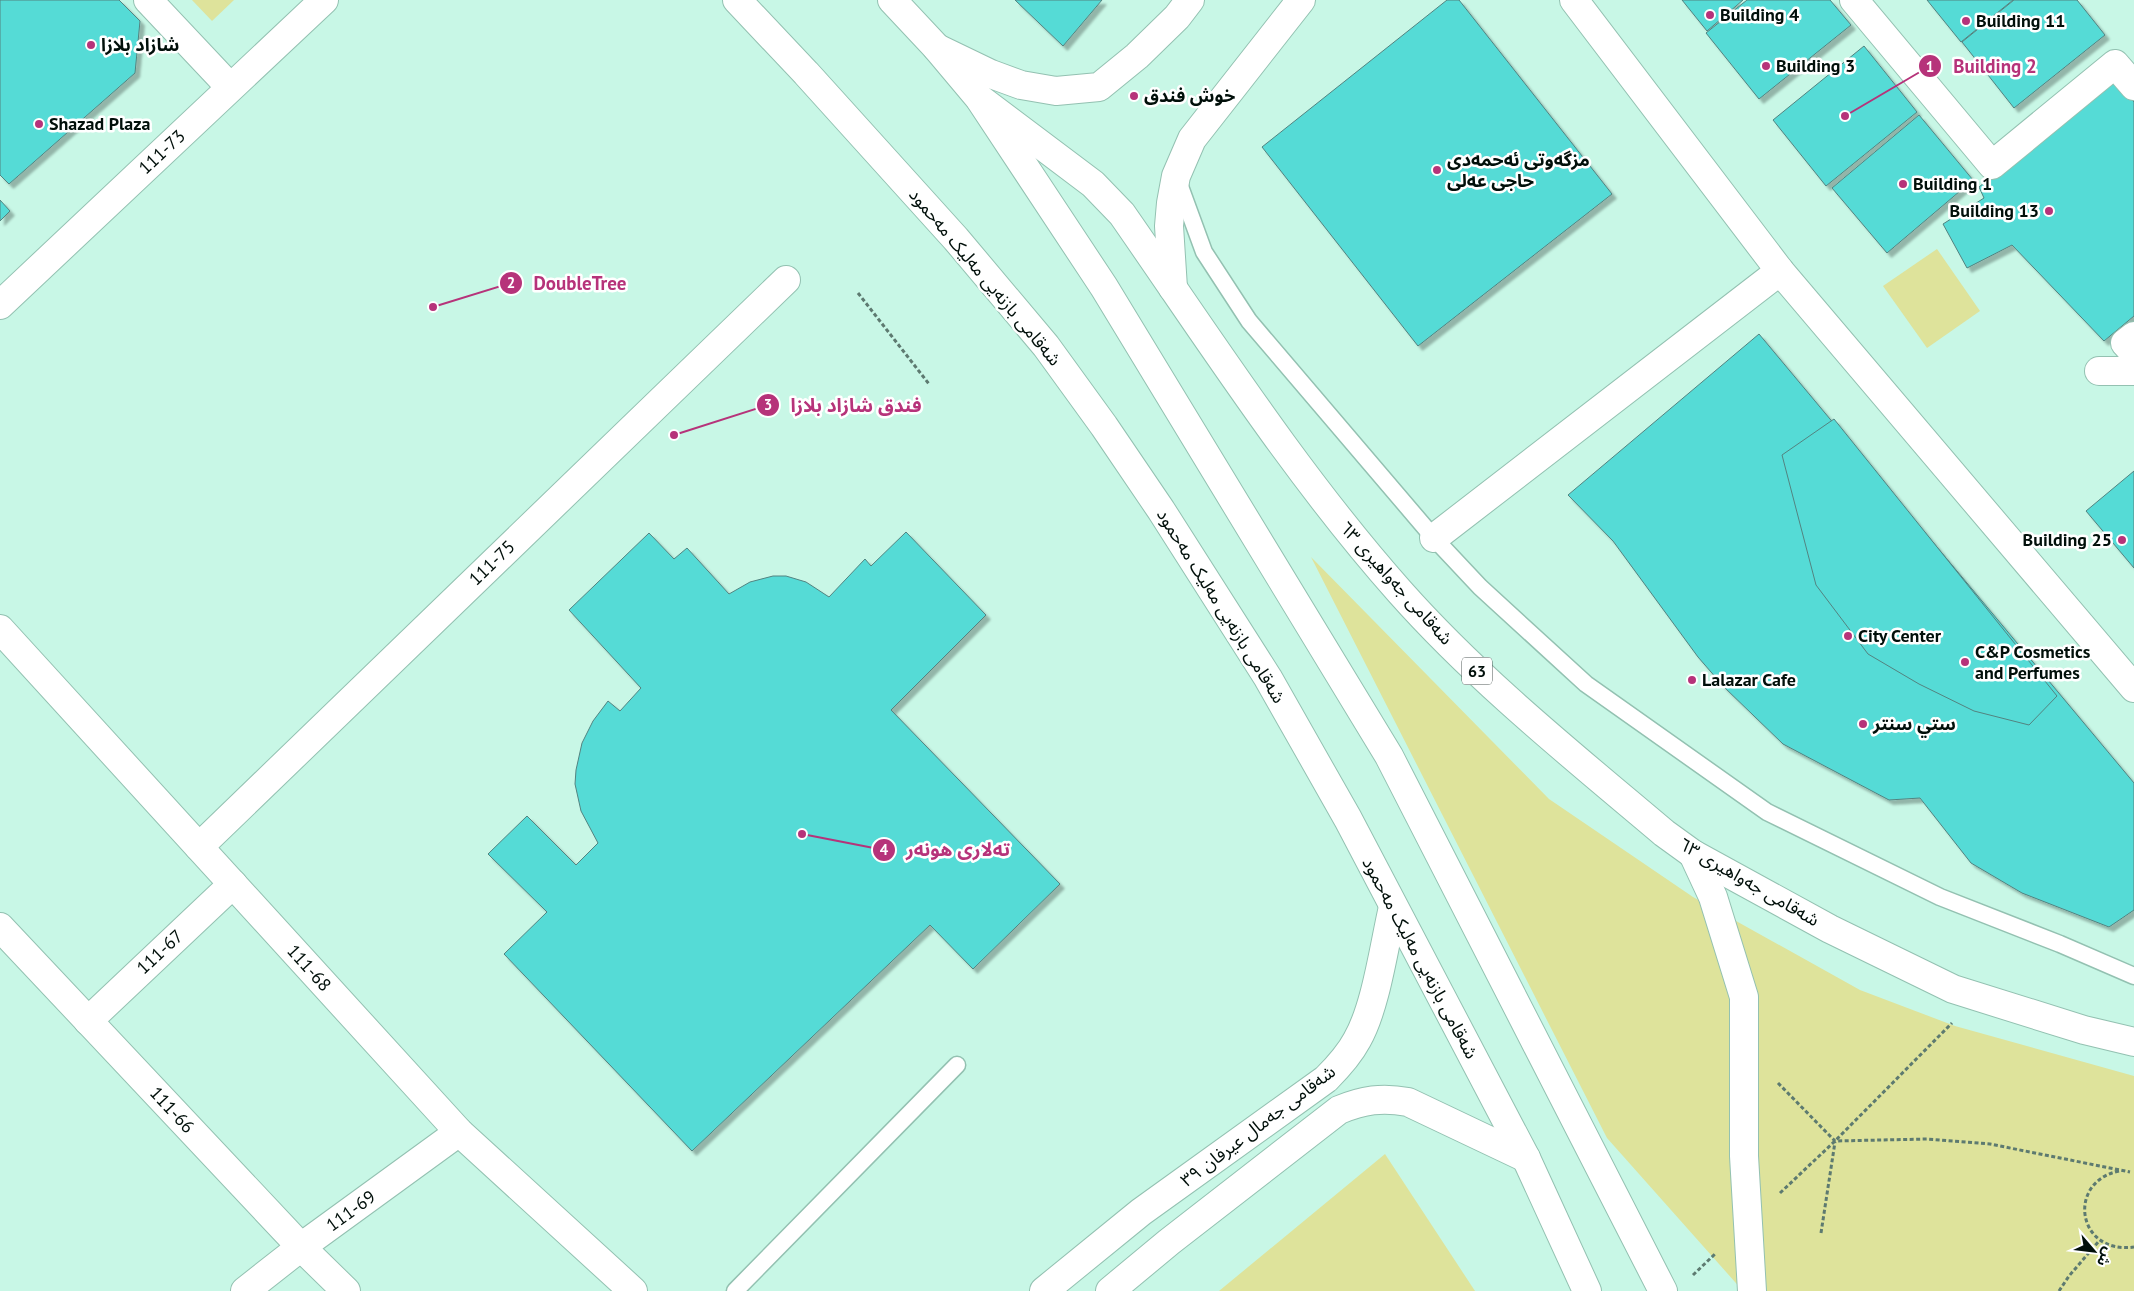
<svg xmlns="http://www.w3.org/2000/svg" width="2134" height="1291" viewBox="0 0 2134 1291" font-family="'PT Sans','Noto Sans Arabic',sans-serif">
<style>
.green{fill:#dee39b}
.building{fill:#55dbd6;stroke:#528380;filter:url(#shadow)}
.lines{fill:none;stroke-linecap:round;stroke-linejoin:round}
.service-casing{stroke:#93c1b1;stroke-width:19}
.minor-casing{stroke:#93c1b1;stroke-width:30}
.tertiary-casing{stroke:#93c1b1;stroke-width:30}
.secondary-casing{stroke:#93c1b1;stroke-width:30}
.primary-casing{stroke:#93c1b1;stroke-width:30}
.trunk-casing{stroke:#93c1b1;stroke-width:30}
.path{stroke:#5d7a70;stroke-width:3;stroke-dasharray:4 2.5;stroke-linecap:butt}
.service{stroke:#fff;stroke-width:16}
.minor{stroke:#fff;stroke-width:28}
.tertiary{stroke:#fff;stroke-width:28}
.secondary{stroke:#fff;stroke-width:28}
.primary{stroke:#fff;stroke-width:28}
.trunk{stroke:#fff;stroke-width:28}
.poi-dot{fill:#b6337a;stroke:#fff;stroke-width:2}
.labels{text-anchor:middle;stroke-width:5;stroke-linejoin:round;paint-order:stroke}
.shield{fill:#fff;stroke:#4d5754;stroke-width:1}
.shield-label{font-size:16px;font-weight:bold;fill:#010f0a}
.poi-label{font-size:18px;font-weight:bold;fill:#010f0a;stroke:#fff;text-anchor:start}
.street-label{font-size:18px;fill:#010f0a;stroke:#fff}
.leader{fill:none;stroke:#b6337a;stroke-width:2}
.callout-dot{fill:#b6337a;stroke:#fff;stroke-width:2}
.mark-label{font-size:15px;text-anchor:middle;font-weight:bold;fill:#fff}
.callout-label{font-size:19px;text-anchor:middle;font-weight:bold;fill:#b6337a;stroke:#fff;stroke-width:5;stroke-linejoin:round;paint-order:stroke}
</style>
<defs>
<filter id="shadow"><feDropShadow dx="4.5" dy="4.5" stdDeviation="1" flood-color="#0004"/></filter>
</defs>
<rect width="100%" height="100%" fill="#c8f7e6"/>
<g class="green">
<polygon points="192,0 234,0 212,21"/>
<polygon points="1937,249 1980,311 1927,348 1883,286"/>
<polygon points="1311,557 1549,799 1693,897 1860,990 1955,1026 2134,1076 2134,1291 1743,1291 1607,1138"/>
<polygon points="1385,1154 1475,1291 1219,1291"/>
</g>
<g class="building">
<polygon points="0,0 119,0 140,21 135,73 9,184 0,175"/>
<polygon points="1015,0 1102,0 1063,46"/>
<polygon points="1447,0 1459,0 1612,194 1418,346 1262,147"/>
<polygon points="1682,0 1743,0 1707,31"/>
<polygon points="1747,0 1830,0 1851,25 1759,99 1706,33"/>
<polygon points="1927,0 2013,0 1961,42"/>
<polygon points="2014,0 2077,0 2105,35 2014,108 1962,42"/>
<polygon points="1864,46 1917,112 1826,186 1773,120"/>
<polygon points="2114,77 2134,102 2134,316 2104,341 2012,245 1967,268 1943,224 1984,198 1979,187"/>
<polygon points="1919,115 1973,180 1887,253 1832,188"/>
<polygon points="0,200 10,211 0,221"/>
<polygon points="1759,334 2134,783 2134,910 2109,927 2022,893 1971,863 1920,798 1889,800 1783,744 1724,687 1698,657 1613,541 1568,495"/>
<polygon points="1834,419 2057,696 2029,725 1974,711 1919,684 1868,654 1816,585 1782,455"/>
<polygon points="2134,471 2134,568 2086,511"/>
<polygon points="906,532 986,615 891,710 1060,884 973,969 930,925 692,1151 504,954 547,912 488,854 527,816 576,865 598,843 581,811 575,784 576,770 582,743 593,721 608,701 620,711 641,688 569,610 649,533 674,559 687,548 729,594 750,582 773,576 786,576 806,582 829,597 865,559 871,566"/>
</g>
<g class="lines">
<defs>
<g id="service">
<polyline points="1178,181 1204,252 1249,321 1434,538 1480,587 1586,684 1767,812 1940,897 2060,944 2134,976"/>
<polyline points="735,1291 957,1065"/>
</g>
<g id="minor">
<polyline points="148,0 230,87"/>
<polyline points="1574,0 1780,271 2134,688"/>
<polyline points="1854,0 1992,165 2115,64 2134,86"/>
<polyline points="0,305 324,0"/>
<polyline points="2134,336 2125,343 2134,353"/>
<polyline points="2099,371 2134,371"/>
<polyline points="1434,538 1780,271"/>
<polyline points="0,629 459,1132 633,1291"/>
<polyline points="199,847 786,280"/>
<polyline points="0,927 301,1247 346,1291"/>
<polyline points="88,1021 233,884"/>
<polyline points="245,1291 301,1247 459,1132"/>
</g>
<g id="tertiary">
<polyline points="937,48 991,74 1021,85 1056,91 1099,87 1137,56 1177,17 1190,0"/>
<polyline points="1173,288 1169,226 1171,203 1176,176 1192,139 1301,0"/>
</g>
<g id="secondary">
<path d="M1044,1291L1141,1212L1326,1079C1338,1067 1349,1055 1357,1040C1376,1007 1384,946 1393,907"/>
<path d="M1110,1291L1169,1242L1339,1110C1363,1100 1382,1097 1408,1102L1526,1158"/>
</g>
<path id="primary" d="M980,99L1093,184L1122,214C1211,342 1297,476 1400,592C1479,681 1573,756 1664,833L1693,854L1830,929L1953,989L2084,1030L2134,1042"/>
<g id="trunk">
<polyline points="737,0 806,73 956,239 1046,346 1104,426 1161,510 1268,678 1348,819 1526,1158 1587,1291"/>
<polyline points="892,0 937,48 979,98 1104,287 1389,756 1663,1291"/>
<polyline points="1693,854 1713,897 1744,997 1744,1156 1752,1291"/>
</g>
</defs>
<use href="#service" class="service-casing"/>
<use href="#minor" class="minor-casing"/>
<use href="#tertiary" class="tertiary-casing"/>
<use href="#secondary" class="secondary-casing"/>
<use href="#primary" class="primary-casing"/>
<use href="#trunk" class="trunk-casing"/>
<g class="path">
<polyline points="858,293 929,384"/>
<polyline points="1778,1083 1835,1141 1927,1139 1990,1144 2130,1172"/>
<path d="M2119,1171C2066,1182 2077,1255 2134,1247"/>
<polyline points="1780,1193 1835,1141 1952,1023"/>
<polyline points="1821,1233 1835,1142"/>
<polyline points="1693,1275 1715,1254"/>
<polyline points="2059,1291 2069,1276 2099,1241"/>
</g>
<use href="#service" class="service"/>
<use href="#minor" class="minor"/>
<use href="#tertiary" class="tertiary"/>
<use href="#secondary" class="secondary"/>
<use href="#primary" class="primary"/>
<use href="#trunk" class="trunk"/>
</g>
<g class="poi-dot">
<circle cx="1710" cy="15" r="5"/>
<circle cx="1966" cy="21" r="5"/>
<circle cx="91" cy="45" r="5"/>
<circle cx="1766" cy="66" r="5"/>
<circle cx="1134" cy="96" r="5"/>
<circle cx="39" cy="124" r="5"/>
<circle cx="1437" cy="170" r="5"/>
<circle cx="1903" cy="184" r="5"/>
<circle cx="2049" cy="211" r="5"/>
<circle cx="2122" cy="540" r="5"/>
<circle cx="1848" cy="636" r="5"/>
<circle cx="1965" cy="662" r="5"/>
<circle cx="1692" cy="680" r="5"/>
<circle cx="1863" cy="724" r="5"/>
</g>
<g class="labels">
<rect class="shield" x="1462" y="657.5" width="30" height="27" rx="4"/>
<g class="shield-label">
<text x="1477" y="677">63</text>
</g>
<g class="poi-label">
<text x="1720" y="21">Building 4</text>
<text x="1976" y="27">Building 11</text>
<text x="101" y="51">شازاد بلازا</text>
<text x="1776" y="72">Building 3</text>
<text x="1144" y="102">خوش فندق</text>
<text x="49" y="130">Shazad Plaza</text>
<text x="1447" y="166">مزگەوتی ئەحمەدی<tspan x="1447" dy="21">حاجی عەلی</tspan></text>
<text x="1913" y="190">Building 1</text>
<text x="2039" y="217" text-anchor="end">Building 13</text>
<text x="2112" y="546" text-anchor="end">Building 25</text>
<text x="1858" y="642">City Center</text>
<text x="1975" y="658">C&amp;P Cosmetics<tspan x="1975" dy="21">and Perfumes</tspan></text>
<text x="1702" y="686">Lalazar Cafe</text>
<text x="1873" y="730">ستي سنتر</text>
</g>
<g class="street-label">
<text transform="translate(162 152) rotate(-43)" y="6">111-73</text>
<text transform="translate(985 277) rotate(50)" y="6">شەقامی بازنەیی مەلیک مەحمود</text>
<text transform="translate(492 563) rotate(-44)" y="6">111-75</text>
<text transform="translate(1396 583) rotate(48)" y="6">شەقامی جەواهیری ٦٣</text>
<text transform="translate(1221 606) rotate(58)" y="6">شەقامی بازنەیی مەلیک مەحمود</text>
<text transform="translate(1749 882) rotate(30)" y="6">شەقامی جەواهیری ٦٣</text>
<text transform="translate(160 952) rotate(-43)" y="6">111-67</text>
<text transform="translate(1420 958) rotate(62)" y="6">شەقامی بازنەیی مەلیک مەحمود</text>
<text transform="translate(309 968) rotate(48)" y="6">111-68</text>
<text transform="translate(172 1110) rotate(47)" y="6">111-66</text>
<text transform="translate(1258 1126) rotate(-37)" y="6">شەقامی جەمال عیرفان ٣٩</text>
<text transform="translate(351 1211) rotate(-36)" y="6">111-69</text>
</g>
</g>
<path class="leader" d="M1845 116L1930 66M433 307L511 283M674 435L768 405M802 834L884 850"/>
<g class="callout-dot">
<circle cx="1845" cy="116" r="5"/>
<circle cx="433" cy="307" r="5"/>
<circle cx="674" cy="435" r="5"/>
<circle cx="802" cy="834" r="5"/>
<circle cx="1930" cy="66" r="12"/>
<circle cx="511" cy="283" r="12"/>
<circle cx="768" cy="405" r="12"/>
<circle cx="884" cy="850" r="12"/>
</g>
<g class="mark-label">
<text x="1930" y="72">1</text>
<text x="511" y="288">2</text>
<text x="768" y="410">3</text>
<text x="884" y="855">4</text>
</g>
<g class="callout-label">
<text x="1995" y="73">Building 2</text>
<text x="580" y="290">DoubleTree</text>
<text x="856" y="412">فندق شازاد بلازا</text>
<text x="958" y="856">تەلاری هونەر</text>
</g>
<g transform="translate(2094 1251) rotate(118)" stroke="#ffffff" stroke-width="4" paint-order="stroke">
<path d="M0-4L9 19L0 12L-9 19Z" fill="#010f0a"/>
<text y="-8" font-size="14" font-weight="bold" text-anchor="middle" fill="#010f0a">ش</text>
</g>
</svg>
